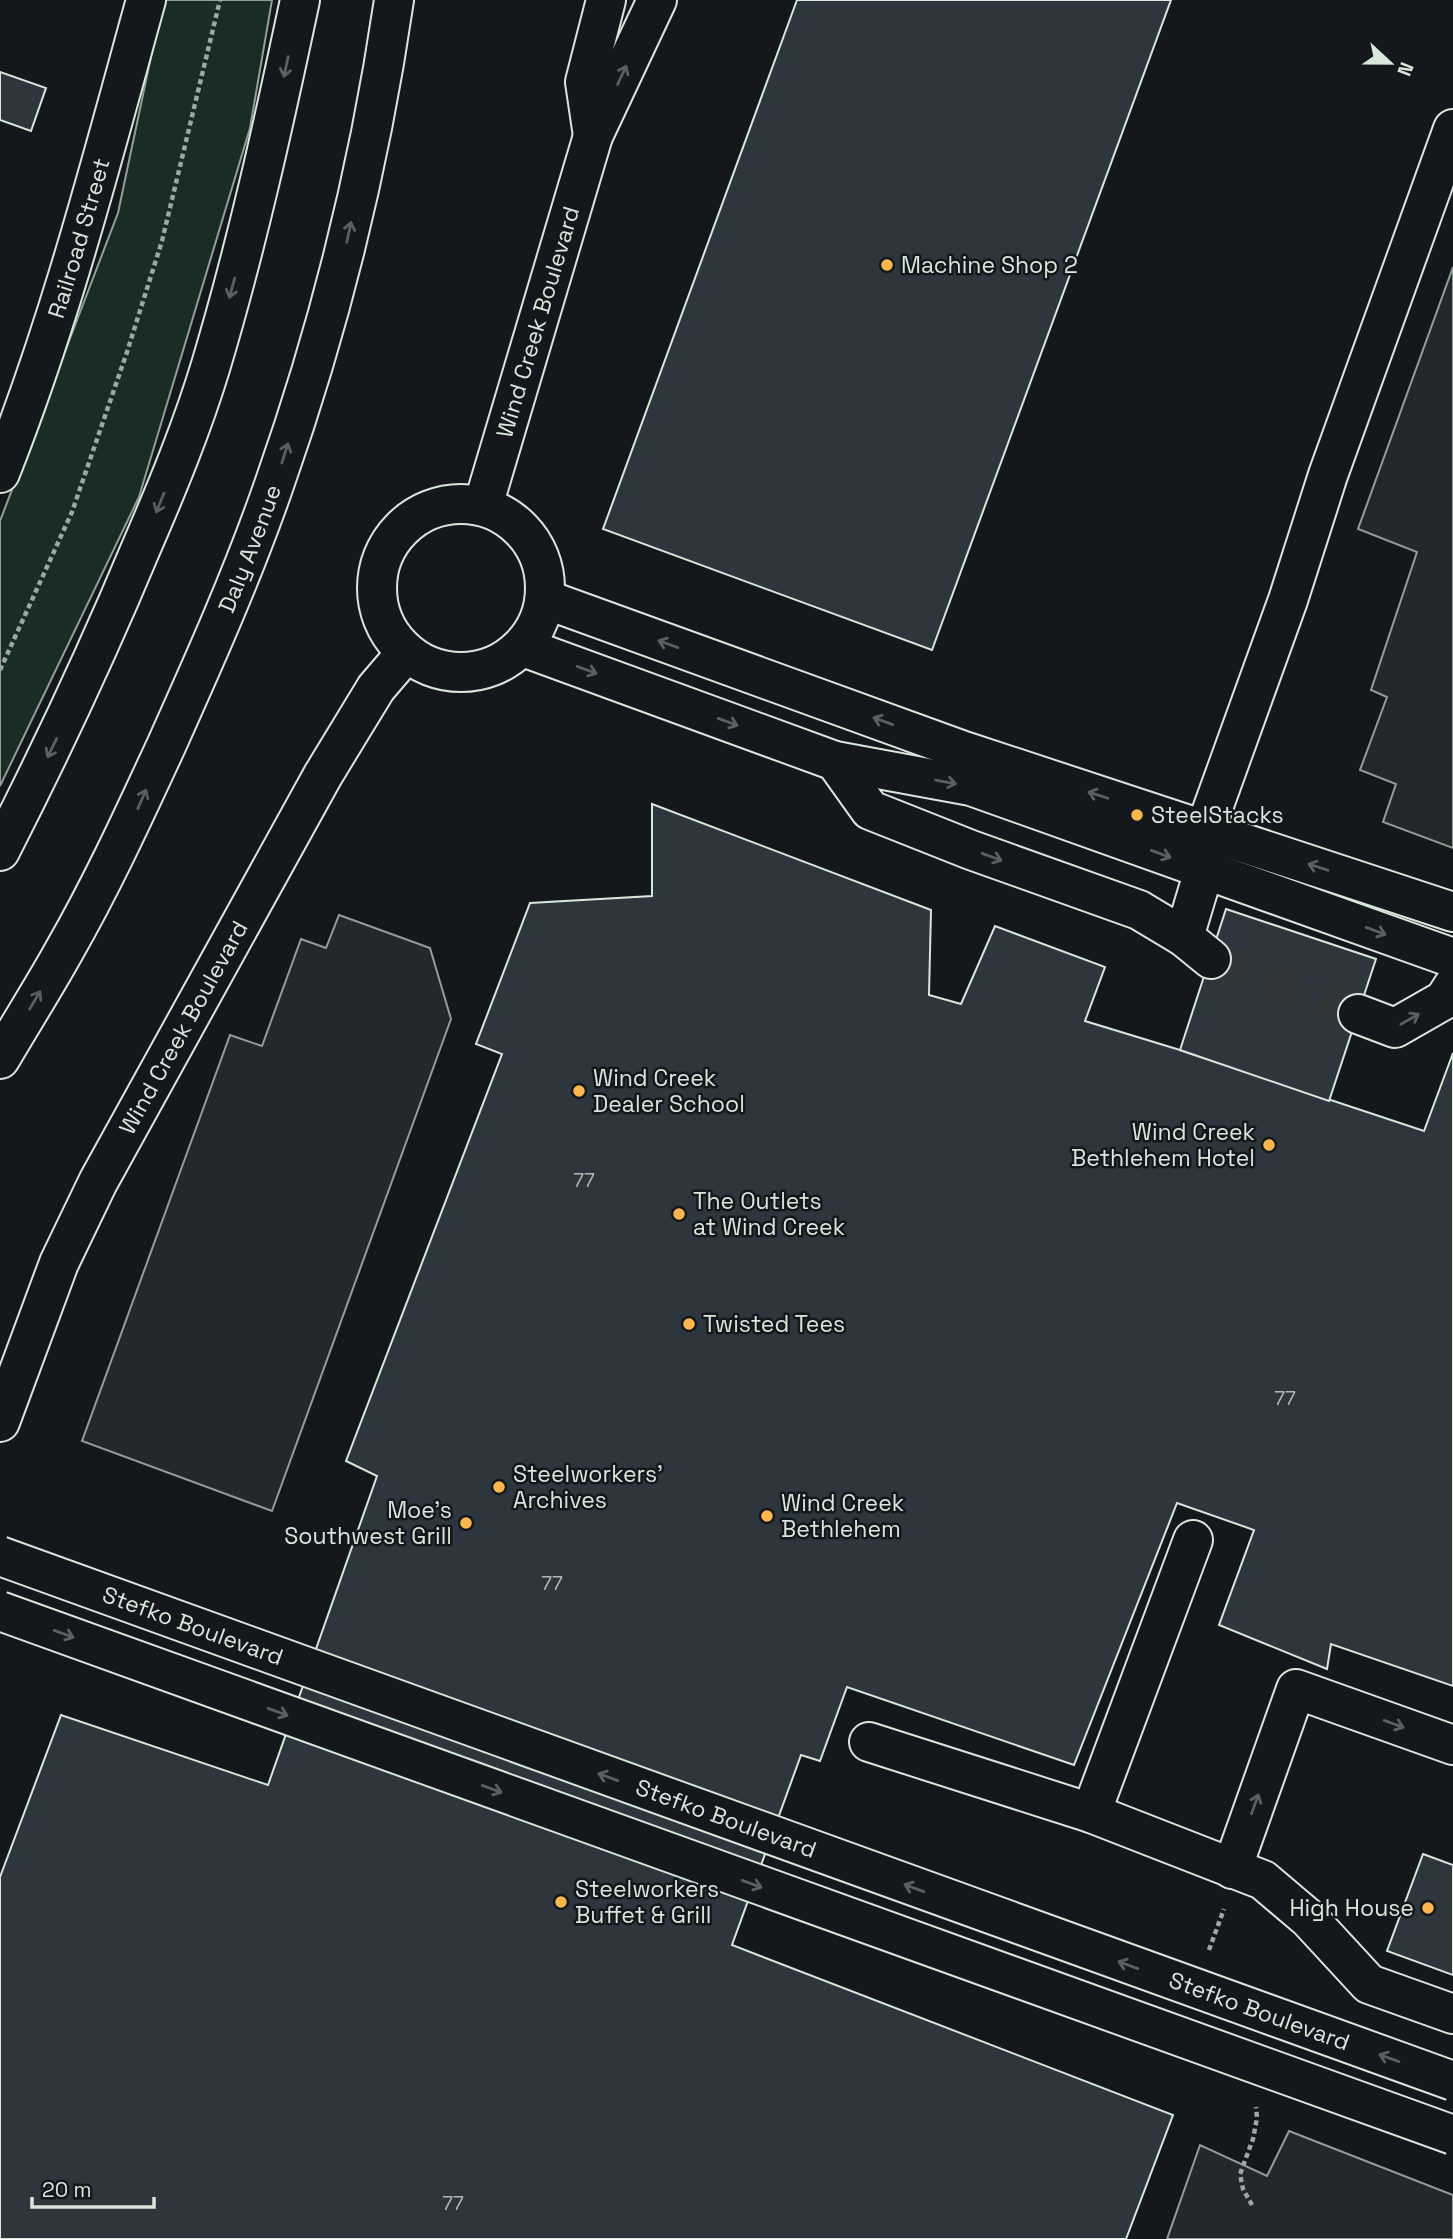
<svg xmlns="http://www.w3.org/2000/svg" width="1453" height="2239" viewBox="0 0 1453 2239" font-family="'Space Grotesk',sans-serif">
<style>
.green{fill:#1a2d24;stroke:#939e99;stroke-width:2}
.parking{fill:#24282b;stroke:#939e99;stroke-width:2}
.building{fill:#2c363c;stroke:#d8e6dc;stroke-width:2}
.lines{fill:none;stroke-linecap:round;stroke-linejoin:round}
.minor-tunnel{stroke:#313739;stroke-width:38;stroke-dasharray:38 19;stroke-linecap:butt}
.minor-casing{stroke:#d8e6dc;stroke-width:42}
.highway-casing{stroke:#d8e6dc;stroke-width:42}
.path{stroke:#9da8a2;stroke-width:4.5;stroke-dasharray:5 3.5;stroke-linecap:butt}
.minor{stroke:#14181c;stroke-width:38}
.highway{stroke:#14181c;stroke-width:38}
.major-bridge-casing{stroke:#d8e6dc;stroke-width:42;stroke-linecap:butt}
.major-bridge{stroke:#14181c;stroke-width:38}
.oneway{stroke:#59605f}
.poi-dot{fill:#ffb74d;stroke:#14181c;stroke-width:2.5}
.labels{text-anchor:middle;stroke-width:5;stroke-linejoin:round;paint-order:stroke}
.number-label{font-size:19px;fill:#adbab4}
.street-label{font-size:23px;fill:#d8e6dc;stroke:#14181c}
.poi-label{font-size:23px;fill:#d8e6dc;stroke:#14181c;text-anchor:start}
</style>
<rect width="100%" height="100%" fill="#14181c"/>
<polygon class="green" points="163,0 272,0 250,128 139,497 0,786 0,521 118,213"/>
<g class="parking">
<polygon points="1453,267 1453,848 1383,822 1396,784 1360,770 1387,697 1371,690 1417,552 1358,529"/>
<polygon points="339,915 430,948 451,1019 272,1511 82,1441 230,1035 262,1046 301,939 326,948"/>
<polygon points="1289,2131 1453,2195 1453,2239 1167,2239 1200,2145 1267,2176"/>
</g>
<g class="building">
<polygon points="797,0 1171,0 932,650 603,529"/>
<polygon points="0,72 46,88 31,131 0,120"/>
<polygon points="652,804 931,910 929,995 961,1004 995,926 1105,967 1085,1021 1180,1050 1424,1131 1453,1053 1453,1686 1331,1644 1327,1669 1219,1625 1254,1530 1177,1503 1074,1765 847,1687 820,1761 801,1755 732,1945 1173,2115 1126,2239 0,2239 0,1877 61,1715 268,1785 377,1476 346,1461 502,1054 476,1044 530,903 652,896"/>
<polygon points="1226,909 1376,959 1329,1101 1180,1050"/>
<polygon points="1423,1854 1453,1865 1453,1975 1387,1951"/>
</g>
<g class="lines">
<polyline class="minor-tunnel" points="1211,959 1358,1014"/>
<defs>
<g id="minor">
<polyline points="593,136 585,82 606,0"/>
<path id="s1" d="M0,473C61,319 102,159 146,0"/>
<circle cx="461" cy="588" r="84"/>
<path id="s2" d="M483,506L593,136L657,0"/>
<polyline points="545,599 964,751 1453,912"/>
<polyline points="523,647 835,761 971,786 1453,958"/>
<polyline points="835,761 870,810 971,850 1139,910 1184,937 1211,959"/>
<polyline points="1184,937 1209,854 1210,816 1288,600 1328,475 1453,129"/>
<polyline points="1358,1014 1395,1028 1444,1000 1453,986"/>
<path id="s3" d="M0,1422L59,1263L98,1182L323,775L376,688L406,653"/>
<polyline points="869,1742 1091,1813 1263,1880 1309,1919 1369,1984 1453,2014"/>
<polyline points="1091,1813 1193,1540"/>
<polyline points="1232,1869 1296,1689 1453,1745"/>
</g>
<g id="highway">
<path d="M0,851C51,751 98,651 141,548C167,488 192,428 211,365C247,245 274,122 300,0"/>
<path id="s4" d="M0,1059C21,1023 44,987 64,951C102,885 134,815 166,746C205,659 244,572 275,482C330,326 370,164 394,0"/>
</g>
</defs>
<use href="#minor" class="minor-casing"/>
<use href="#highway" class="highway-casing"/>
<g class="path">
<polyline points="0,670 72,512 127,352 162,241 220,0"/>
<polyline points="1209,1950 1224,1909"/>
<polyline points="1252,2205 1243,2189 1240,2174 1253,2139 1257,2118 1256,2107"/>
</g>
<use href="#minor" class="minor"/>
<use href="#highway" class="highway"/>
<defs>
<g id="major-bridge">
<path id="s5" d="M0,1556L1453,2081"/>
<polyline points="0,1611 1453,2135"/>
</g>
</defs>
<use href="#major-bridge" class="major-bridge-casing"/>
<use href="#major-bridge" class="major-bridge"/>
</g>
<defs><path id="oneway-shaft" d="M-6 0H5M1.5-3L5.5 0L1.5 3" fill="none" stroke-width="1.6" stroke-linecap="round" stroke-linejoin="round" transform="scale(1.75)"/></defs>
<g class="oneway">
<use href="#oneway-shaft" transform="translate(286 67) rotate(102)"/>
<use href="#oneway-shaft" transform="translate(622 75) rotate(-65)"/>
<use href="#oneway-shaft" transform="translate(349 232) rotate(-78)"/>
<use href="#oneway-shaft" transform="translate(232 288) rotate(105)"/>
<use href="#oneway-shaft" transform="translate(285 453) rotate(-72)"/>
<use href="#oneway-shaft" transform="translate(160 503) rotate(112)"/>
<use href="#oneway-shaft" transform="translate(668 644) rotate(-160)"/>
<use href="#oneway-shaft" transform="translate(587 670) rotate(20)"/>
<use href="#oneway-shaft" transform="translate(883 721) rotate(-160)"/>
<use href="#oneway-shaft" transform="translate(728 722) rotate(20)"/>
<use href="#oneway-shaft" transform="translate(52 748) rotate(116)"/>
<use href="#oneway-shaft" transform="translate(946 782) rotate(10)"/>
<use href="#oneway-shaft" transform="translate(1098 795) rotate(-162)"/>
<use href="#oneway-shaft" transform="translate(142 799) rotate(-66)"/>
<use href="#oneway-shaft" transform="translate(1161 854) rotate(20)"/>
<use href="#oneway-shaft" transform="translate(992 857) rotate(20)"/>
<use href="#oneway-shaft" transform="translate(1318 867) rotate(-162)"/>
<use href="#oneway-shaft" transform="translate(1376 931) rotate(20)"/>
<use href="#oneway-shaft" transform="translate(35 1000) rotate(-59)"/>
<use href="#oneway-shaft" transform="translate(1410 1019) rotate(-30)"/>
<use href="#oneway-shaft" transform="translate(64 1634) rotate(20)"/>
<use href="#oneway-shaft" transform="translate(278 1712) rotate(20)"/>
<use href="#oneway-shaft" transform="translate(1394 1724) rotate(20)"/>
<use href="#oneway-shaft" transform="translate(608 1777) rotate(-160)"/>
<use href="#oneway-shaft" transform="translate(492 1789) rotate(20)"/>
<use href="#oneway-shaft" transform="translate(1255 1804) rotate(-70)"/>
<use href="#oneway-shaft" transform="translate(752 1884) rotate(20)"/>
<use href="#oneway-shaft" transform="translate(914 1888) rotate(-160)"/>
<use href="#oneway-shaft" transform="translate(1128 1965) rotate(-160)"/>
<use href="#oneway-shaft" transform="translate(1389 2058) rotate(-160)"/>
</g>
<g class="poi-dot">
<circle cx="887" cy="265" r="7"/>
<circle cx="1137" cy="815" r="7"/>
<circle cx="579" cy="1091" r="7"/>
<circle cx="1269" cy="1145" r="7"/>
<circle cx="679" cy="1214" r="7"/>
<circle cx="689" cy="1324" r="7"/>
<circle cx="499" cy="1487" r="7"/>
<circle cx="767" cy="1516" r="7"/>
<circle cx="466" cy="1523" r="7"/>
<circle cx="561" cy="1902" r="7"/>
<circle cx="1428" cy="1908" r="7"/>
</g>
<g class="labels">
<g class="number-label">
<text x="584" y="1187">77</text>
<text x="1285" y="1405">77</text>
<text x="552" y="1590">77</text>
<text x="453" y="2210">77</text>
</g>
<g class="street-label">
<text dy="8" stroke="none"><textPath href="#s1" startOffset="248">Railroad Street</textPath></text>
<text dy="8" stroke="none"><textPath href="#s2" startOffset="192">Wind Creek Boulevard</textPath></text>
<text dy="8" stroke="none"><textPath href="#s4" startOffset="569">Daly Avenue</textPath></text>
<text dy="8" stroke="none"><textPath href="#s3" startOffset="436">Wind Creek Boulevard</textPath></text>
<text dy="8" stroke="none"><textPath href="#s5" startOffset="205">Stefko Boulevard</textPath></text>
<text dy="8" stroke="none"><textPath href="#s5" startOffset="772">Stefko Boulevard</textPath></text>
<text dy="8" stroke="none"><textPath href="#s5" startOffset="1339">Stefko Boulevard</textPath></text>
</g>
<g class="poi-label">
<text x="901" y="273">Machine Shop 2</text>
<text x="1151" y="823">SteelStacks</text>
<text x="593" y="1086">Wind Creek<tspan x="593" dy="26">Dealer School</tspan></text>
<text x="1255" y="1140" text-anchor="end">Wind Creek<tspan x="1255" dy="26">Bethlehem Hotel</tspan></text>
<text x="693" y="1209">The Outlets<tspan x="693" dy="26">at Wind Creek</tspan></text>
<text x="703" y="1332">Twisted Tees</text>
<text x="513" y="1482">Steelworkers'<tspan x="513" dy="26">Archives</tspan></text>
<text x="781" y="1511">Wind Creek<tspan x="781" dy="26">Bethlehem</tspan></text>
<text x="452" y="1518" text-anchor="end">Moe's<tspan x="452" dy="26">Southwest Grill</tspan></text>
<text x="575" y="1897">Steelworkers<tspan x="575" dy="26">Buffet &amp; Grill</tspan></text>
<text x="1414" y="1916" text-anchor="end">High House</text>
</g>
</g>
<g transform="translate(1390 63) rotate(112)" stroke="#14181c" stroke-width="5" paint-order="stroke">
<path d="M0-5L12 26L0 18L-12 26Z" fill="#d8e6dc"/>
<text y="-10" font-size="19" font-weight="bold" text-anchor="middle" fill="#d8e6dc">N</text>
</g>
<path d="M32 2197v10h122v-10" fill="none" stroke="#d8e6dc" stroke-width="3.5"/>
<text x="42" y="2197" font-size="21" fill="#d8e6dc" stroke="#14181c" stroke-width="5" paint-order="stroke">20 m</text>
</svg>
